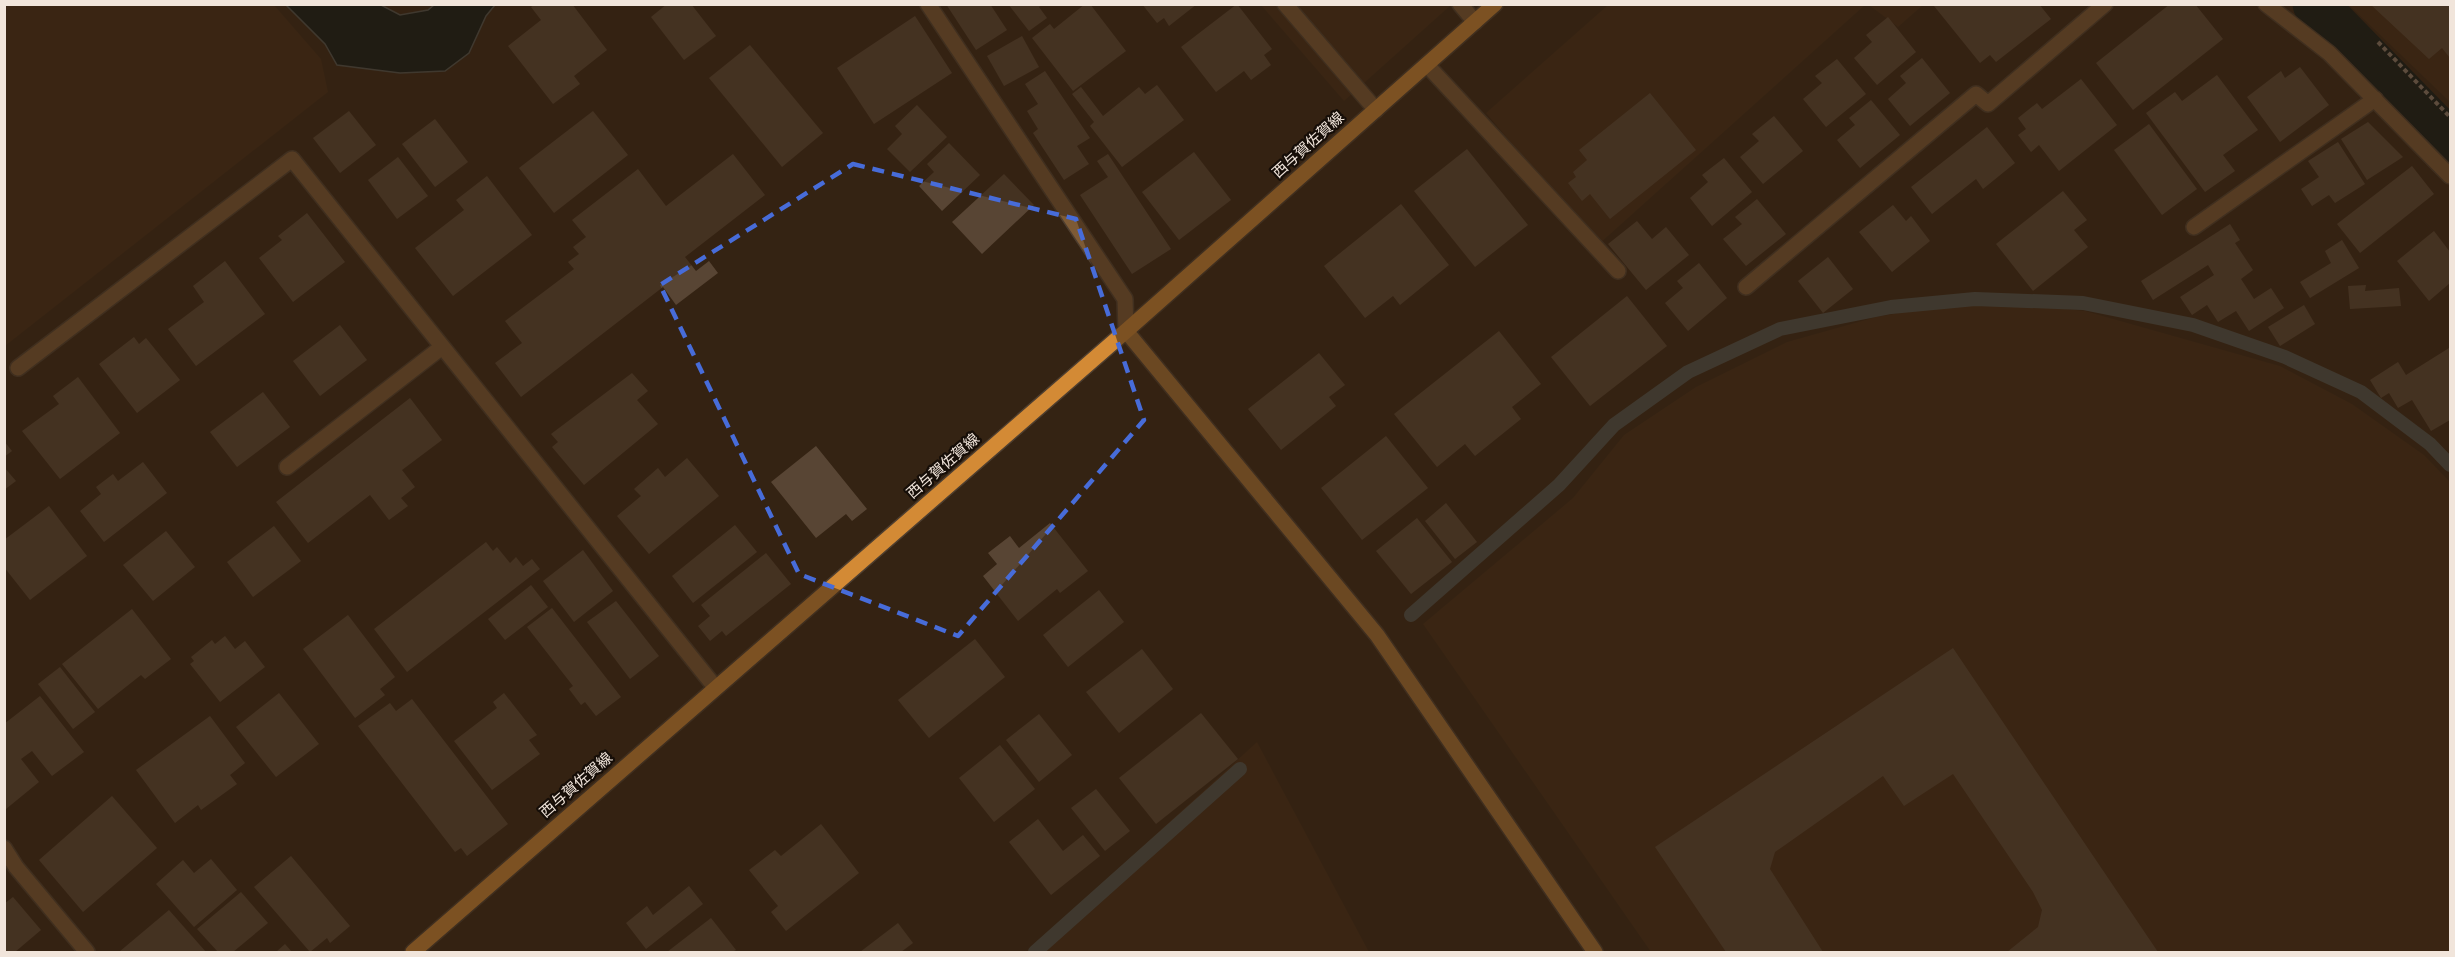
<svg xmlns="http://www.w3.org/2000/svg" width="2455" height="957" viewBox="0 0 2455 957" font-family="'Source Serif 4','Noto Sans JP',serif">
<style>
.built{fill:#402915}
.water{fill:#071416;stroke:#4d5351;stroke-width:1.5}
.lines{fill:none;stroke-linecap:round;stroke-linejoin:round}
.stream{stroke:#4d5351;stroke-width:14}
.canal{stroke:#071416;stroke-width:45}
.building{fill:#584534}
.lane-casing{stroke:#4e3e2f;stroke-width:18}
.street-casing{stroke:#4e3e2f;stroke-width:18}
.secondary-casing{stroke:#4e3e2f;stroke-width:18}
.primary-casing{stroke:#4e3e2f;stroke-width:18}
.path{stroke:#8c7d70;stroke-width:4;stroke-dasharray:4.5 3;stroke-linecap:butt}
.lane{stroke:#7d5a35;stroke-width:15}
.street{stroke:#7d5a35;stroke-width:15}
.secondary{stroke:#ae7537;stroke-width:15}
.primary{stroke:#d38a35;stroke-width:15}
.marked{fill:none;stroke:#476cd9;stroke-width:4.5;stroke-dasharray:12 8;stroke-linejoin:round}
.labels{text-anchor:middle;stroke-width:4.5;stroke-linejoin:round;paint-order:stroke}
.street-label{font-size:15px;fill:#f1e5db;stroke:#160e08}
</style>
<rect width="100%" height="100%" fill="#342313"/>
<g class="built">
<polygon points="5,4 274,5 321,59 328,92 5,346"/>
<polygon points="1261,5 1451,5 1344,101"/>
<polygon points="1608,5 1865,5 1598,245 1486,113"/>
<polygon points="1869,5 1923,5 1898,27"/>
<polygon points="2349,5 2450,5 2450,102"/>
<polygon points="1975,300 2085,311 2280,366 2352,404 2424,455 2450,482 2450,952 1651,952 1423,624 1573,498 1624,435 1696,387 1787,342 1876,317"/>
<polygon points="1257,742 1369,952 1027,952"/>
</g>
<polygon class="water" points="286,5 381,5 400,15 428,10 434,5 495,5 486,16 469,53 445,71 400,73 337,65 325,44"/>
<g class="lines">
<g class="stream">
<polyline points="1411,615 1559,485 1614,425 1688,372 1780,329 1891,307 1975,299 2083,303 2193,325 2285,357 2361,392 2430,444 2450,465"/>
<polyline points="1035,952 1240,769"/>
</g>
<polyline class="canal" points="2315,4 2450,142"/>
</g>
<g class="building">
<polygon points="535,4 572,4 607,50 574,76 580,84 553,104 508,46 541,20 531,7"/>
<polygon points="667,4 691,4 716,36 684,60 651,17"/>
<polygon points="946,4 990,4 1007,30 976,50"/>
<polygon points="1008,4 1043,4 1039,7 1047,18 1029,31"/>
<polygon points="1085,4 1090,4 1126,51 1073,91 1032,38 1050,24 1054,29"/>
<polygon points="1142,4 1197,4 1169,26 1164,18 1157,23"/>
<polygon points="1237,4 1272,49 1264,55 1271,65 1251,80 1244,71 1216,92 1181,47"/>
<polygon points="1936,4 2039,4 2051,19 1996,62 1990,55 1980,63 1934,6"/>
<polygon points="2170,4 2195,4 2223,39 2133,110 2096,63"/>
<polygon points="2370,4 2450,4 2450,58 2442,48 2429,59"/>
<polygon points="915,16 952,73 874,124 837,68"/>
<polygon points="1888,17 1916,52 1877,85 1854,58 1872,42 1866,35"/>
<polygon points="1022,36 1039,67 1004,86 987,56"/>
<polygon points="750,45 823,133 782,167 709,78"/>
<polygon points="1922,58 1950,93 1910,126 1888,99 1906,83 1900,76"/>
<polygon points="1837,59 1866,94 1826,127 1803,99 1822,83 1815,76"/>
<polygon points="2300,67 2329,105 2280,142 2247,97 2281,71 2285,78"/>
<polygon points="1045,71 1090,138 1077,146 1089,164 1064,180 1033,133 1038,129 1027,111 1038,104 1025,84"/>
<polygon points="2217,75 2258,130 2223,155 2235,171 2205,192 2146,113 2175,92 2182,101"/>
<polygon points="2081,79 2117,125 2059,171 2039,145 2031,152 2018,135 2026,129 2018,118 2037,103 2042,109"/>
<polygon points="1157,85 1184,120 1122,167 1090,126 1094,122 1072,94 1081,87 1103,116 1139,87 1145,94"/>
<polygon points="1650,93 1696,150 1610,219 1590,194 1582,201 1568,183 1576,177 1573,172 1587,160 1579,150"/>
<polygon points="1871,100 1900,135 1860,168 1837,140 1855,125 1849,118"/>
<polygon points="917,105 947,137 910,172 887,149 902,134 895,126"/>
<polygon points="349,111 376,145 340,173 313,138"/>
<polygon points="593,111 628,155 554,213 519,168"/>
<polygon points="1774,116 1803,151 1763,184 1740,157 1759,141 1752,134"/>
<polygon points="435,119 468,162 435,187 402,144"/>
<polygon points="2368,122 2403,157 2367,180 2341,139"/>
<polygon points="2149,124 2197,189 2162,215 2114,150"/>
<polygon points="1987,127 2015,163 1983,189 1976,179 1932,214 1911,187"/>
<polygon points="2338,142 2365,184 2335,203 2329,195 2312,206 2301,189 2319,177 2308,161"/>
<polygon points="949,143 980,175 942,211 919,186 934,172 927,164"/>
<polygon points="1467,149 1528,225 1475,267 1414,191"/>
<polygon points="1194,152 1231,200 1179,240 1142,192"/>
<polygon points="733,154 765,195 685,257 696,271 709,261 718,273 676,305 663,287 521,397 495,363 522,343 505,321 574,269 568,262 579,254 573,247 586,237 572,220 638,169 666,206"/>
<polygon points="1108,154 1171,249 1132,274 1080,195 1108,177 1097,161"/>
<polygon points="398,157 428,196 397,219 368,180"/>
<polygon points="1724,158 1752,192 1712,226 1690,198 1708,182 1702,175"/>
<polygon points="2412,166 2434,194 2360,253 2337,224"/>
<polygon points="1004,174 1034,205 982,254 952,222"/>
<polygon points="487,176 532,235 453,296 415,248 464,210 456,200"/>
<polygon points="2063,191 2087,220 2074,230 2088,247 2033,291 1996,244"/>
<polygon points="1757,199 1786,234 1746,266 1723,239 1742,224 1735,217"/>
<polygon points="1401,204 1449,265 1400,305 1393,296 1365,318 1324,266"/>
<polygon points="1893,205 1906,221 1911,216 1930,241 1892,272 1859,232"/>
<polygon points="307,213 345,262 293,302 259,258 282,240 278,236"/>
<polygon points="1637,221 1652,239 1666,227 1689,255 1646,290 1608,244"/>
<polygon points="2230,224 2240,240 2235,243 2253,270 2241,279 2254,299 2271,288 2284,308 2249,331 2236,311 2218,322 2207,305 2192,315 2180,297 2214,275 2208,265 2153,300 2141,281"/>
<polygon points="2434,231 2450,252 2450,283 2429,301 2397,261"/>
<polygon points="2342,240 2359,268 2310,298 2300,282 2331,263 2325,251"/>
<polygon points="1828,257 1853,289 1823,313 1798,281"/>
<polygon points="225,261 265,314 196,366 168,329 204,302 193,286"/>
<polygon points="1699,263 1727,298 1688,331 1665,303 1683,288 1677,281"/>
<polygon points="2366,285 2365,291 2399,288 2401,306 2350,309 2348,286"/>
<polygon points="1627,296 1667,346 1590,406 1551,357"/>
<polygon points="2304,305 2315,324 2280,346 2268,327"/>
<polygon points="340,325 367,360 320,396 293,361"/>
<polygon points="1499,331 1541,384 1512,407 1521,419 1475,456 1465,444 1437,467 1394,414"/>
<polygon points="134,337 139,344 146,338 180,380 137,413 99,364"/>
<polygon points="2449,348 2450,420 2431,431 2412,400 2398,408 2389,393 2381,398 2370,380 2398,362 2406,375"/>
<polygon points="1319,353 1345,385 1329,397 1336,406 1281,450 1248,409"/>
<polygon points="632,373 648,391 637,400 658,424 584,485 552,447 558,442 551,434"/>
<polygon points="78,377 120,433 60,479 22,431 59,404 53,396"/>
<polygon points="263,392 290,427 237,467 210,432"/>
<polygon points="410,398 442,440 402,470 415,487 401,498 408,506 389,520 370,495 308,543 276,502"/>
<polygon points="1386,436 1428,488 1362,540 1321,488"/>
<polygon points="4,441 12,451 4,457"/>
<polygon points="816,446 867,509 852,521 846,514 816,538 771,482"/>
<polygon points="687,458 719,496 649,554 617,516 641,496 634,489 658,468 665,477"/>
<polygon points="143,462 167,493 104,542 80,511 101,494 96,487 113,474 118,481"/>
<polygon points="4,467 16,481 4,490"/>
<polygon points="1446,503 1477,542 1455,559 1425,521"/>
<polygon points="49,506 87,556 30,600 4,567 4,540"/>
<polygon points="1417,518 1452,562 1411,594 1376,551"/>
<polygon points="1050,523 1088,571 1060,593 1057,589 1018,621 983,576 997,564 988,553 1010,536 1019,548"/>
<polygon points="735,525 757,552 693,603 672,576"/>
<polygon points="274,526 301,561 253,597 227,562"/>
<polygon points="166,531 195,567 153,601 123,565"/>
<polygon points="486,542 493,551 497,547 510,563 516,557 523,566 532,559 540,569 407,672 374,629"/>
<polygon points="583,550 613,591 574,622 543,581"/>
<polygon points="766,553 791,584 726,636 722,631 710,641 698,626 710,616 701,605"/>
<polygon points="531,585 548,607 505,640 488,619"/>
<polygon points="1099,590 1124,622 1068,667 1043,635"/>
<polygon points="616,601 659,656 630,679 587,622"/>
<polygon points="552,608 621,697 596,716 585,702 581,705 569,689 573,686 527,627"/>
<polygon points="132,609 171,659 145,679 141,675 98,709 62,664"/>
<polygon points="348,615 395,677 380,689 385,695 355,718 303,649"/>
<polygon points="225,636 235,649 245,641 265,667 220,702 190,664 194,661 191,657 212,640 215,644"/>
<polygon points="975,639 1005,677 929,738 898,700"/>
<polygon points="1953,648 2158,952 2007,952 2038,927 2042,910 2033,892 1953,774 1904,806 1883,776 1775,852 1770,869 1823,952 1726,952 1655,847"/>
<polygon points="1142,649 1173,689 1119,733 1086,692"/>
<polygon points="60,667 95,712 73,729 38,684"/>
<polygon points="279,693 319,744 276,777 236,727"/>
<polygon points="504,693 537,735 529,740 540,754 492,790 454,741 497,708 493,702"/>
<polygon points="40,696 84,752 52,776 32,751 21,759 39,782 6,809 4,724"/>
<polygon points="412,699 508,824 467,856 461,848 455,852 358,726 390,703 396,711"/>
<polygon points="1201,713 1238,759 1156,824 1119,778"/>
<polygon points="1039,714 1072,755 1039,782 1006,740"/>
<polygon points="210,716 245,763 230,775 237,784 201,810 198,805 175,823 136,770"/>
<polygon points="1000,745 1035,789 994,822 959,778"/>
<polygon points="1096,789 1130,831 1105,851 1071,808"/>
<polygon points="112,796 157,848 83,912 39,860"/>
<polygon points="1038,819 1063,851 1083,835 1100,856 1051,895 1009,842"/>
<polygon points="821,824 859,873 786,931 771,912 778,906 749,870 775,850 781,856"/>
<polygon points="291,856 350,926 330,943 327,938 310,952 254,887"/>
<polygon points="211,859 237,890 194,927 156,884 183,860 194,873"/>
<polygon points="689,886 703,904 646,949 626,923 647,906 653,915"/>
<polygon points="241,892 268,923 233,952 218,952 197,929"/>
<polygon points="13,897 41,930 15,952 4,952 4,904"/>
<polygon points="169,910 206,952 119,952"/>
<polygon points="711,918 736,950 732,952 667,952"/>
<polygon points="898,923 913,943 901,952 860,952"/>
<polygon points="285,944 292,952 276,952"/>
</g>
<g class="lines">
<defs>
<g id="lane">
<polyline points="1285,4 1376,110"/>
<polyline points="1460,4 1475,22"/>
</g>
<g id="street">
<polyline points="928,4 1125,299 1126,331"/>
<polyline points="2266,4 2329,53 2450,176"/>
<polyline points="1427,65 1618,271"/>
<polyline points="2194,227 2375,99"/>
<polyline points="1746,287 1976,94 1988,104 2105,4"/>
<polyline points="18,368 292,159 715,687"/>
<polyline points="287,467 442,347"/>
<polyline points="4,848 16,867 87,952"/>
</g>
<polyline id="secondary" points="1126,331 1377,635 1595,952"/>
<polyline id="primary" points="413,952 1126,331 1495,4"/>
</defs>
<use href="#lane" class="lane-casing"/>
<use href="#street" class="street-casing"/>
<use href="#secondary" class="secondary-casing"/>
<use href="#primary" class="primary-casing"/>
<polyline class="path" points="2378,42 2450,117"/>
<use href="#lane" class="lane"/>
<use href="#street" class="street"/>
<use href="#secondary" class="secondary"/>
<use href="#primary" class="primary"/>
</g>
<path d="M0 0H2455V957H0ZM853,164L1076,219L1144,420L958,636L799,574L660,285Z" fill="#342313" fill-opacity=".55" fill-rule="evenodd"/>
<path class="marked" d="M853,164L1076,219L1144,420L958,636L799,574L660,285Z"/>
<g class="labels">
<g class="street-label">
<text transform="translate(1308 145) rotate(-42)" y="5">西与賀佐賀線</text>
<text transform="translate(943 466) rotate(-41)" y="5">西与賀佐賀線</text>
<text transform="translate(576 785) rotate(-41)" y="5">西与賀佐賀線</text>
</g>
</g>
<rect width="2455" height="957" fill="none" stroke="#f1e5db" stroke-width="12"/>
</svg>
